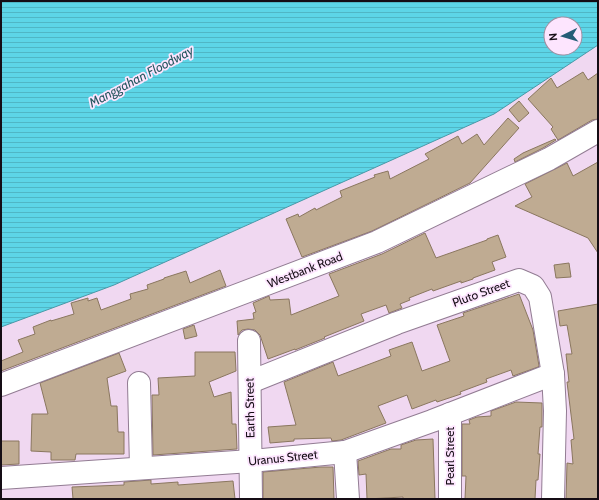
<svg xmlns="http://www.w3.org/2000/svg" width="599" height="500" viewBox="0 0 599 500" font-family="Cabin,sans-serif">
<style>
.water{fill:url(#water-rules);stroke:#4799a8;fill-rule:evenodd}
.building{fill:#bfab92;stroke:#8a775f}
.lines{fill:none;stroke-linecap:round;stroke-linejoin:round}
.minor-casing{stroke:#927c93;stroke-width:24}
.minor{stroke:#fff;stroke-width:22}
.labels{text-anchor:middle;stroke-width:3.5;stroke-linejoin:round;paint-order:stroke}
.street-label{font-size:12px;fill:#150d15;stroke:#fde5fe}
.water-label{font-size:13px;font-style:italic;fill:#24575f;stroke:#fde5fe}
</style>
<defs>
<pattern id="water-rules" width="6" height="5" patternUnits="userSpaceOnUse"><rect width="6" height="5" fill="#5dd5e7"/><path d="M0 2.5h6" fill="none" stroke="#50b6c5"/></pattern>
</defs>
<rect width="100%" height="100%" fill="#f0d8f1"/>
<path class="water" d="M1,1H598V45L494,114L114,285L1,327ZM551,24H575V48H551Z"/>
<g class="building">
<polygon points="583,72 588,80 598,73 598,119 592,120 558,140 551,129 553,127 528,99 551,78 557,88"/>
<polygon points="519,101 529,113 519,122 509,110"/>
<polygon points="508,118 519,128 470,183 372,231 302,257 286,219 298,214 299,217 315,208 316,210 342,197 340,191 375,177 374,175 388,171 390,179 429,159 425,154 458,136 462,144 477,134 484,145"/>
<polygon points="555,139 556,140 543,148 515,162 514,159 523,153"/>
<polygon points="598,162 598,253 588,238 515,206 532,197 525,184 567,163 573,176"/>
<polygon points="425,233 436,258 487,240 487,239 498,235 506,257 492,262 495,270 473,278 473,279 461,283 461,281 433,291 432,289 409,298 410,300 400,304 402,308 389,313 386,305 361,314 364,321 324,337 325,338 295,350 295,349 268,359 260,335 255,330 248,329 242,330 238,335 237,321 254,319 253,313 256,312 253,303 269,296 270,300 289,299 291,315 339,296 329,274 382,254"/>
<polygon points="569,263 571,277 556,278 554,265"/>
<polygon points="220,270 226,286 1,371 1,361 23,352 18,340 35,334 33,327 51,320 51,321 74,314 71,303 88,298 88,301 97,298 101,310 131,299 130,294 148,289 147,285 164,279 164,278 186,271 190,283"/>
<polygon points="519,294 533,330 539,366 538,367 513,376 511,370 486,379 487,382 460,392 461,394 437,402 436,400 412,409 407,395 378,406 386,423 341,440 332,441 331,438 294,439 294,441 270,443 268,427 296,425 284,382 333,362 338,376 391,356 389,350 412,342 422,371 450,361 437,325 464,316 463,313"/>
<polygon points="598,304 598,499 566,499 567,463 573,464 571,440 574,439 567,382 569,382 566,354 572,354 567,325 560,326 558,311"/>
<polygon points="194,325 197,336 185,339 183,329"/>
<polygon points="195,352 235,352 236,371 209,382 214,397 231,392 232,424 236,424 237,449 153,455 152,395 159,395 158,378 195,376"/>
<polygon points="119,353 126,371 107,378 111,406 117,406 118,432 124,432 124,454 76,454 75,460 51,460 51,452 31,451 32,414 48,414 40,383"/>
<polygon points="516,402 542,403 542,427 540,427 538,454 540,454 538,480 536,480 535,499 465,499 466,476 462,476 462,424 470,424 469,420 477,417 491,416 491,411"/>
<polygon points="433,439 435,499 403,499 403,497 367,499 366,474 359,475 358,461 391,449 401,449 401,445 416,440"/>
<polygon points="1,441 19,441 19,464 1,465"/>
<polygon points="321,467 333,467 334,499 263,499 263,472"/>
<polygon points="151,480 151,484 178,482 178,485 233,481 235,499 73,499 72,487 124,485 124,482"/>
</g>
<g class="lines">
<defs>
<g id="minor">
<polyline points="249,341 251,499"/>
<polyline points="250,382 397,323 519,280 533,286 540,297 553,374 555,411 553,499"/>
<polyline points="139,383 141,468"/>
<polyline points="1,385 377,242 549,159 598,131"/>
<polyline points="345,452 348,499"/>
<polyline points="1,478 251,461 345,452 432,421 553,374"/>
<polyline points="450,499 450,414"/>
</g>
</defs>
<use href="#minor" class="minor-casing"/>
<use href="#minor" class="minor"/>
</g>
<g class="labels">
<g class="street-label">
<text transform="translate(305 270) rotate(-21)" y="4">Westbank Road</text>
<text transform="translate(481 293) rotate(-20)" y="4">Pluto Street</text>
<text transform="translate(250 408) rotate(-91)" y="4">Earth Street</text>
<text transform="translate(450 456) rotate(-90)" y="4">Pearl Street</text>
<text transform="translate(283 458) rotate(-6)" y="4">Uranus Street</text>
</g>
<g class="water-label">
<text transform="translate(141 76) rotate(-28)" y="5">Manggahan Floodway</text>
</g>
</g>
<rect width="599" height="500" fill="none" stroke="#150d15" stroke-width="4"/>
<g transform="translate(563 36) rotate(265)"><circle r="19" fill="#fde5fe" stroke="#a08fa1"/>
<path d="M0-3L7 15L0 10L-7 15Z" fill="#255d77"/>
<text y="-6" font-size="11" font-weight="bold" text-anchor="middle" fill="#150d15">N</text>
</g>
</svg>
